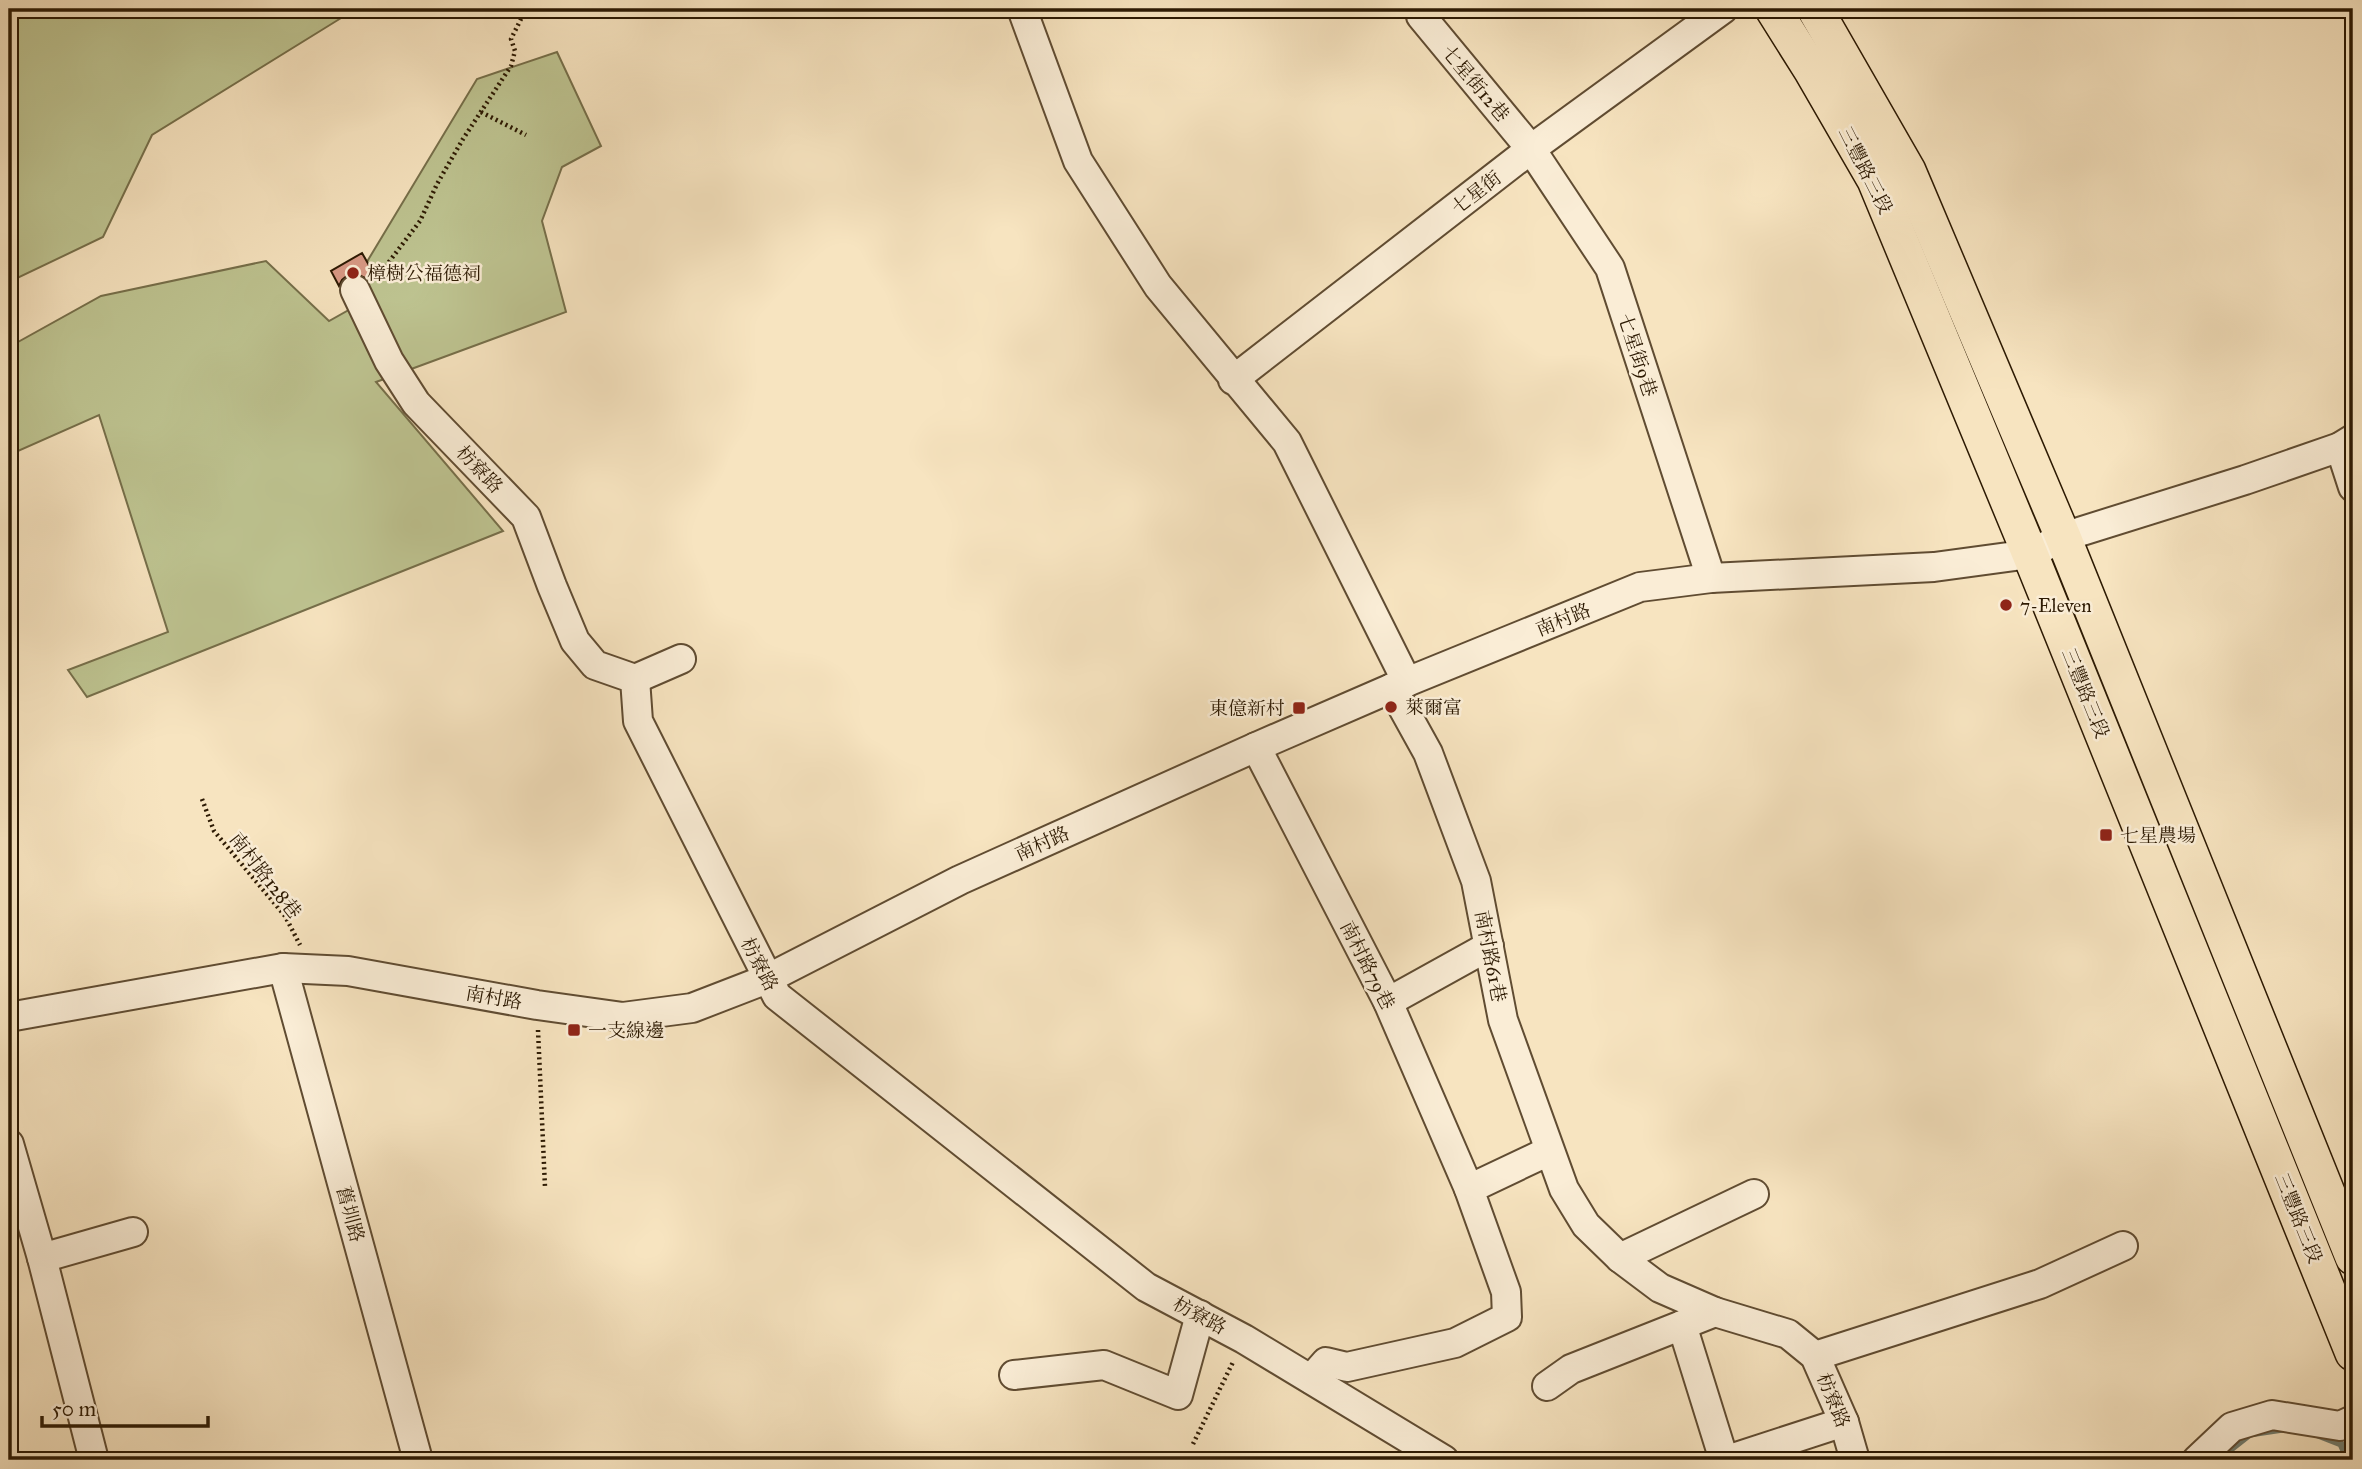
<svg xmlns="http://www.w3.org/2000/svg" width="2362" height="1469" viewBox="0 0 2362 1469" font-family="'IM FELL Great Primer','Noto Serif TC',serif">
<style>
.green{fill:#bec491;stroke:#766f4a;stroke-width:2}
.lines{fill:none;stroke-linecap:round;stroke-linejoin:round}
.stream{stroke:#707c6e;stroke-width:7}
.building{fill:#d89985;stroke:#2d1a03;stroke-width:2}
.minor-casing{stroke:#604c32;stroke-width:32}
.major-casing{stroke:#2d1a03;stroke-width:38}
.path{stroke:#2d1a03;stroke-width:4.5;stroke-dasharray:2 3.5;stroke-linecap:butt}
.minor{stroke:#faedd6;stroke-width:28}
.major{stroke:#f7e4c0;stroke-width:35}
.poi-dot{fill:#8f2418;stroke:#faedd6;stroke-width:2.5}
.labels{text-anchor:middle;stroke-width:5;stroke-linejoin:round;paint-order:stroke}
.street-label{font-size:19px;fill:#2d1a03;stroke:#faedd6}
.poi-label{font-size:19px;fill:#2d1a03;stroke:#faedd6;text-anchor:start}
</style>
<rect width="100%" height="100%" fill="#f7e4c0"/>
<filter id="stains"><feTurbulence type="fractalNoise" baseFrequency=".00286" numOctaves="4"/><feColorMatrix values="0 0 0 0 .2 0 0 0 0 .09 0 0 0 0 .02 0 0 0 .5 -.17"/></filter>
<radialGradient id="worn" r=".72"><stop offset=".6" stop-color="#630" stop-opacity="0"/><stop offset="1" stop-color="#630" stop-opacity=".3"/></radialGradient>
<g class="green">
<polygon points="9,9 343,9 346,15 152,135 103,237 9,282"/>
<polygon points="557,52 601,146 562,167 542,221 566,312 376,382 503,531 87,697 68,670 168,632 99,415 9,455 9,347 101,296 266,261 329,321 361,303 356,280 477,79"/>
</g>
<g class="lines">
<g class="stream">
<polyline points="2318,1435 2341,1444 2348,1460"/>
<polyline points="2217,1460 2250,1434 2283,1429"/>
</g>
</g>
<polygon class="building" points="362,253 374,274 367,279 357,274 348,275 342,280 339,286 331,271"/>
<g class="lines">
<defs>
<g id="minor">
<polyline points="1022,9 1078,161 1158,286 1287,442 1407,682"/>
<polyline points="1421,16 1531,149 1610,268 1711,578"/>
<polyline points="355,290 389,361 416,403 526,517 552,586 575,641 595,665 635,679 638,721 777,996 1146,1287 1244,1339 1444,1460"/>
<polyline points="1233,380 1531,149 1723,9"/>
<polyline points="2340,447 2353,487"/>
<polyline points="635,679 681,659"/>
<polyline points="1392,688 1428,753 1476,881 1503,1020 1564,1189 1586,1225 1620,1258 1660,1288 1715,1312 1788,1334 1815,1356 1844,1422 1855,1460"/>
<polyline points="1256,747 1388,1002 1469,1189"/>
<polyline points="283,968 418,1460"/>
<polyline points="1388,1002 1489,946"/>
<polyline points="9,1017 283,968 348,971 537,1005 623,1017 692,1008 767,979 960,880 1256,747 1392,688 1640,587 1711,578 1934,567 2030,554 2063,537 2245,480 2340,447 2353,439"/>
<polyline points="9,1144 42,1258 94,1460"/>
<polyline points="42,1258 133,1232"/>
<polyline points="1620,1258 1754,1194"/>
<polyline points="1682,1325 1724,1460"/>
<polyline points="1815,1356 2040,1284 2123,1246"/>
<polyline points="1014,1375 1104,1365 1178,1395 1200,1315"/>
<polyline points="1311,1379 1326,1362 1347,1367 1455,1343 1507,1317 1506,1292 1469,1189 1549,1151"/>
<polyline points="1547,1386 1571,1369 1715,1312"/>
<polyline points="1727,1460 1844,1422"/>
<polyline points="2197,1460 2232,1427 2272,1415 2340,1426 2353,1420"/>
</g>
<g id="major">
<polyline points="1773,9 1812,71 1875,180 2030,554 2353,1353"/>
<polyline points="1815,9 1908,171 2063,537 2353,1257"/>
</g>
</defs>
<use href="#minor" class="minor-casing"/>
<use href="#major" class="major-casing"/>
<g class="path">
<polyline points="481,112 526,135"/>
<polyline points="374,278 379,275 420,221 437,184 463,139 511,66 515,51 511,39 526,9"/>
<polyline points="202,799 214,831 285,916 300,945"/>
<polyline points="538,1030 545,1187"/>
<polyline points="1193,1444 1234,1360"/>
</g>
<use href="#minor" class="minor"/>
<use href="#major" class="major"/>
</g>
<g class="poi-dot">
<circle cx="353" cy="273" r="7"/>
<circle cx="2006" cy="605" r="7"/>
<circle cx="1391" cy="707" r="7"/>
<rect x="1292" y="701" width="14" height="14" rx="3.5"/>
<rect x="2099" y="828" width="14" height="14" rx="3.5"/>
<rect x="567" y="1023" width="14" height="14" rx="3.5"/>
</g>
<g class="labels">
<g class="street-label">
<text transform="translate(1476 83) rotate(50)" y="7">七星街12巷</text>
<text transform="translate(1866 170) rotate(63)" y="7">三豐路三段</text>
<text transform="translate(1476 192) rotate(-38)" y="7">七星街</text>
<text transform="translate(1638 355) rotate(72)" y="7">七星街9巷</text>
<text transform="translate(480 469) rotate(46)" y="7">枋寮路</text>
<text transform="translate(1563 619) rotate(-22)" y="7">南村路</text>
<text transform="translate(2086 693) rotate(68)" y="7">三豐路三段</text>
<text transform="translate(1042 843) rotate(-24)" y="7">南村路</text>
<text transform="translate(266 875) rotate(52)" y="7">南村路128巷</text>
<text transform="translate(1491 956) rotate(79)" y="7">南村路61巷</text>
<text transform="translate(760 964) rotate(62)" y="7">枋寮路</text>
<text transform="translate(1368 965) rotate(63)" y="7">南村路79巷</text>
<text transform="translate(494 997) rotate(10)" y="7">南村路</text>
<text transform="translate(351 1214) rotate(75)" y="7">舊圳路</text>
<text transform="translate(2299 1218) rotate(68)" y="7">三豐路三段</text>
<text transform="translate(1200 1315) rotate(28)" y="7">枋寮路</text>
<text transform="translate(1834 1400) rotate(68)" y="7">枋寮路</text>
</g>
<g class="poi-label">
<text x="367" y="280">樟樹公福德祠</text>
<text x="2020" y="612">7-Eleven</text>
<text x="1405" y="714">萊爾富</text>
<text x="1285" y="715" text-anchor="end">東億新村</text>
<text x="2120" y="842">七星農場</text>
<text x="588" y="1037">一支線邊</text>
</g>
</g>
<rect width="2362" height="1469" fill="none" stroke="#f7e4c0" stroke-width="35"/>
<rect x="10" y="10" width="2341" height="1448" fill="none" stroke="#2d1a03" stroke-width="3.5"/>
<rect x="18" y="18" width="2327" height="1434" fill="none" stroke="#2d1a03" stroke-width="2"/>
<path d="M42 1416v10h166v-10" fill="none" stroke="#2d1a03" stroke-width="3.5"/>
<text x="52" y="1416" font-size="21" fill="#2d1a03" stroke="#faedd6" stroke-width="5" paint-order="stroke">50 m</text>
<rect width="100%" height="100%" filter="url(#stains)"/>
<rect width="100%" height="100%" fill="url(#worn)"/>
</svg>
